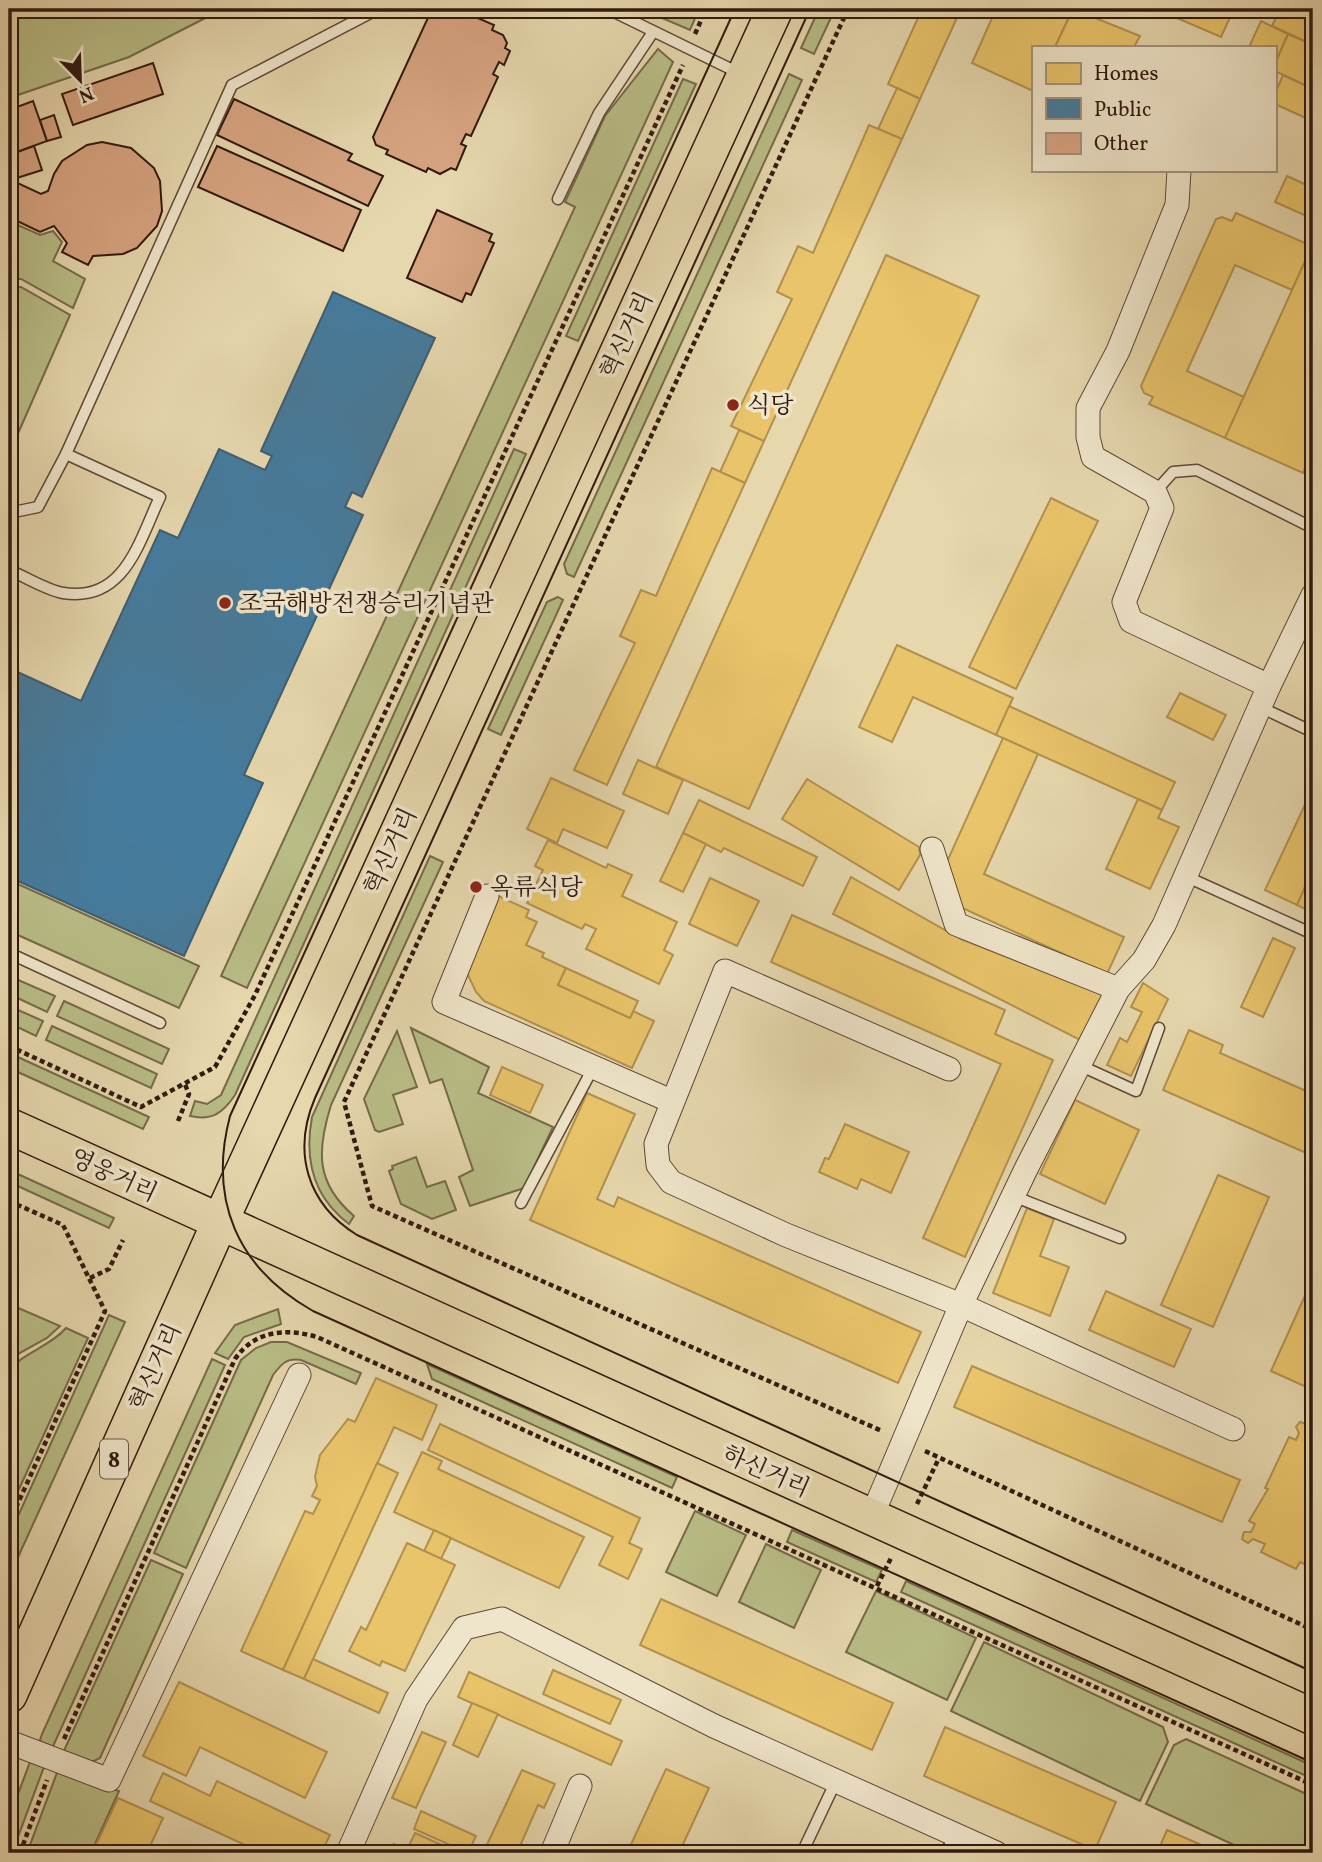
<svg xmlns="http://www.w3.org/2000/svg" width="1322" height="1862" viewBox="0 0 1322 1862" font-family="Vollkorn,'Noto Serif KR',serif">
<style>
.green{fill:#b9bd86;stroke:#756b4a;stroke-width:2}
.homes{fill:#e9c46a;stroke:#b2914f;stroke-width:2}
.public{fill:#457b9d;stroke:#3f5e72;stroke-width:2}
.building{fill:#d7a481;stroke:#31190f;stroke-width:2}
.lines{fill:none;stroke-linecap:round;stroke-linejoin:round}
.service-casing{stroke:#5e4836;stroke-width:13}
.minor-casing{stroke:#5e4836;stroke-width:25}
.primary-casing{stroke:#31190f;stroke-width:38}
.path{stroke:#31190f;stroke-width:4.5;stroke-dasharray:5 3.5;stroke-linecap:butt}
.service{stroke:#efe5ca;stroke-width:10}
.minor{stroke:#efe5ca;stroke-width:23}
.primary{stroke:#e6d7ad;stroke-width:35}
.tram{stroke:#31190f;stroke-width:2}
.poi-dot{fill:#8f2418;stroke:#efe5ca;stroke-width:2.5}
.labels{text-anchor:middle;stroke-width:7;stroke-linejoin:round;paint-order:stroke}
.shield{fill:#efe5ca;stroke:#6a5647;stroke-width:2}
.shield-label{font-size:23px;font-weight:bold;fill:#31190f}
.street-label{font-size:24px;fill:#31190f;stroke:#efe5ca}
.poi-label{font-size:24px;fill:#31190f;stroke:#efe5ca;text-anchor:start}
</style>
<rect width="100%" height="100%" fill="#e6d7ad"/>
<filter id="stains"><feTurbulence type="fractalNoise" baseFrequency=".00286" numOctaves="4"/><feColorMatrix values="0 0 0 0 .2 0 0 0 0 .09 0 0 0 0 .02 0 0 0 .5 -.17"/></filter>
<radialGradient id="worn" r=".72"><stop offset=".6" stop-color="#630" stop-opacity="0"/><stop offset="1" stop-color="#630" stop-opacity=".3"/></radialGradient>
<g class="green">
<polygon points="9,9 223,9 129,57 9,98"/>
<polygon points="641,9 699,9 690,30"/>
<polygon points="819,9 835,9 814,54 801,48"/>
<polygon points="658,49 673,62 247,988 221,976 575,207 565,202 605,116"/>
<polygon points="789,74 802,80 574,577 567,574 564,564"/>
<polygon points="683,79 696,84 578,341 566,336"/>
<polygon points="9,221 40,235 53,231 62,242 53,261 85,279 73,308 21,279 9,279"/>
<polygon points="9,287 21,287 70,315 9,454"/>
<path d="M514,449L526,454L235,1095C223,1113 212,1121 190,1116L195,1101L207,1104L221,1095Z"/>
<polygon points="558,597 563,600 501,735 488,729 547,602"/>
<path d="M430,856L443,862L331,1105C317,1150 315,1183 354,1216L349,1224C313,1197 304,1160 312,1117Z"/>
<polygon points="9,880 199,966 179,1008 9,931"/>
<polygon points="9,976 55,996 47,1012 9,994"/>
<polygon points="64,1001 169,1049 162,1064 57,1016"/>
<polygon points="9,1006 43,1021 36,1036 9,1023"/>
<polygon points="52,1026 157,1074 151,1088 46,1040"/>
<polygon points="411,1028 489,1067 478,1093 553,1127 524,1188 470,1206 459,1177 473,1170 442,1079 430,1083"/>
<polygon points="397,1031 417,1087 393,1095 403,1124 379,1132 375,1130 364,1099"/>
<polygon points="9,1053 149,1117 143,1129 9,1068"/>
<polygon points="416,1157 427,1187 445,1181 456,1210 432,1219 401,1204 389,1171 393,1169 392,1166"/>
<polygon points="9,1170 114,1218 109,1228 9,1182"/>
<polygon points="9,1304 60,1326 47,1338 9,1359"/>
<polygon points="278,1309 281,1324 244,1337 228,1359 215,1353 235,1325"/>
<polygon points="109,1315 125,1322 9,1577 9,1536"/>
<path d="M66,1328L88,1338L9,1511V1371C23,1352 50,1347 66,1328Z"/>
<path d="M271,1342H287L361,1373L356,1384L301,1360C287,1358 282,1363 273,1375L186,1568L154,1553L241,1360L256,1348Z"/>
<polygon points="212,1359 225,1365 50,1753 40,1740 42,1734"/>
<polygon points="427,1364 677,1477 672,1488 432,1379"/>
<polygon points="695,1511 746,1535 717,1596 666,1572"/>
<polygon points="792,1530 882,1570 876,1582 787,1542"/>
<polygon points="766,1544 821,1570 794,1628 739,1602"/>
<polygon points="151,1560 183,1574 100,1758 92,1762 62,1755"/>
<polygon points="906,1581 1313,1766 1313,1779 901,1592"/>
<polygon points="876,1591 976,1638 947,1700 846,1652"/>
<polygon points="984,1642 1163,1727 1168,1742 1140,1801 951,1711"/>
<polygon points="1186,1739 1313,1797 1313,1853 1251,1853 1146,1804 1174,1745"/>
<polygon points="30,1762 44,1767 12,1853 9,1853 9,1818"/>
<polygon points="58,1770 119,1791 91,1853 27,1853"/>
</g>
<g class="homes">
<polygon points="922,9 961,9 920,99 888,84"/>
<polygon points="996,9 1073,9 1055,47 1033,47 1033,91 972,63"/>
<polygon points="1073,9 1140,36 1134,47 1055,47"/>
<polygon points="1156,9 1234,9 1221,37"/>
<polygon points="1280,9 1293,9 1313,18 1313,45 1272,26"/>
<polygon points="1261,21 1288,34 1275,64 1275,47 1249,47"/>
<polygon points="1288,34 1313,45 1313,89 1275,71 1275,64"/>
<polygon points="1283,75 1313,89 1310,120 1275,104 1275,94"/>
<polygon points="897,88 920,99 902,139 878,129"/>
<polygon points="869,125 902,139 764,441 731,426 792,299 777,292 798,246 813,253"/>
<polygon points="1287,176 1313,188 1313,219 1275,202"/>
<polygon points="1236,213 1312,246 1292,290 1235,265 1187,371 1244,397 1225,438 1149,404 1153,397 1144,393 1141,386 1216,219 1222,217 1232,221"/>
<polygon points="1312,246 1313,468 1306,466 1303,473 1225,438"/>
<polygon points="886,255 979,296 749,809 656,767"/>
<polygon points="739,430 764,441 745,483 720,472"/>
<polygon points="712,468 745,483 607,785 574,770 635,643 620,636 641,590 656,596"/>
<polygon points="1051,498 1098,521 1016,689 969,667"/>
<polygon points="897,645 1013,698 996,735 913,697 892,742 859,727"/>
<polygon points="1180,693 1226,715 1213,740 1167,717"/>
<polygon points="1009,706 1175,782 1162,810 996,735"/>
<polygon points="1003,738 1038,754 984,874 1124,937 1107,974 958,906 945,866"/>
<polygon points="638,760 683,780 668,814 623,794"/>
<polygon points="551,778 624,811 607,848 563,829 557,843 527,829"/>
<polygon points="807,779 919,847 920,855 899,890 782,819"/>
<polygon points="1311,792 1313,869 1297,905 1265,890"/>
<polygon points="1138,799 1162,810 1158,818 1179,827 1150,889 1106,869"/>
<polygon points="699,800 817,857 803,886 724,848 721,852 683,833"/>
<polygon points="683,833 706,844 683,892 660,881"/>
<polygon points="548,840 606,868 608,864 632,875 622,896 677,922 664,950 673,955 659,984 586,949 596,929 585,924 582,929 527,903 543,870 535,866"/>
<polygon points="1313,869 1313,913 1297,905"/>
<polygon points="851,877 961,939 1103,995 1082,1041 833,914"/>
<polygon points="710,878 759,901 737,946 689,924"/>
<polygon points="498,896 529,910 526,917 537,922 526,945 544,953 542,957 566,968 558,985 630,1018 633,1011 654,1021 632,1068 484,1001 476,992 467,973"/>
<polygon points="792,915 1005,1010 995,1034 1053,1060 965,1257 923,1238 1001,1064 771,962"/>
<polygon points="1273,938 1295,948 1263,1017 1241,1007"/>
<polygon points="566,968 638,1001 630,1018 558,985"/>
<polygon points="1143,983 1168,999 1131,1076 1107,1065 1120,1038 1127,1042 1142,1012 1131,1007"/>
<polygon points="1189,1030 1223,1045 1220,1053 1313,1094 1313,1156 1163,1090"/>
<polygon points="502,1067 543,1085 530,1113 490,1095"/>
<polygon points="587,1093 635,1114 597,1199 614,1207 618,1197 921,1332 898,1383 530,1220"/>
<polygon points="1075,1100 1139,1130 1105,1204 1040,1174"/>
<polygon points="845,1124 909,1152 891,1193 861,1179 857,1189 819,1172 825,1158 829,1159"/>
<polygon points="1218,1175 1269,1197 1213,1327 1161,1305"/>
<polygon points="1027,1208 1054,1219 1040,1256 1069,1267 1050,1316 993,1293"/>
<polygon points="1313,1278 1313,1390 1271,1371"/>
<polygon points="1106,1291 1191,1329 1174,1367 1089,1330"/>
<polygon points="972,1366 1240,1480 1222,1522 954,1407"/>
<polygon points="376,1378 437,1405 422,1440 394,1427 283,1670 241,1651 305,1511 313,1514 320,1500 312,1496 317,1486 315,1477 320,1455 348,1419 355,1422"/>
<polygon points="1300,1422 1307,1424 1306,1431 1313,1434 1313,1568 1300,1562 1296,1569 1261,1552 1265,1544 1253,1539 1248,1543 1242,1539 1244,1532 1251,1532 1255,1524 1249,1521 1268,1489 1265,1488 1289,1437 1296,1440 1299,1433 1296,1427"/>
<polygon points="440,1424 640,1518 629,1543 642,1549 628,1579 599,1565 613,1537 428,1450"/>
<polygon points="422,1452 442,1461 438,1469 584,1537 559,1588 394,1512"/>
<polygon points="377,1463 398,1473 304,1679 283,1670"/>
<polygon points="434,1530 451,1538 441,1559 424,1551"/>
<polygon points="407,1543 455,1565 405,1671 382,1661 380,1666 349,1651 361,1627 366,1630"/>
<polygon points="661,1599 893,1703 872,1750 640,1645"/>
<polygon points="313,1659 388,1693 379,1713 304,1679"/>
<polygon points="553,1670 621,1700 610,1724 543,1694"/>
<polygon points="469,1672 622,1741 611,1765 458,1697"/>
<polygon points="179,1682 327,1752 305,1798 200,1747 186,1776 143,1756"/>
<polygon points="472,1703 498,1714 478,1757 453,1745"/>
<polygon points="945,1727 1116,1802 1095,1850 924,1776"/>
<polygon points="422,1732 446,1742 416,1808 392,1798"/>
<polygon points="666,1769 709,1788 679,1853 627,1853"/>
<polygon points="522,1770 555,1784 544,1808 538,1805 517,1853 483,1853"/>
<polygon points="163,1773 210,1796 217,1781 330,1835 321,1853 262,1853 150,1801"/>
<polygon points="118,1798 163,1818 147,1853 92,1853"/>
<polygon points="421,1811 476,1836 468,1853 414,1829"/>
<polygon points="1167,1830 1220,1853 1157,1853"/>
<polygon points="415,1833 444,1846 440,1853 390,1853 394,1844 407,1850"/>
</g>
<polygon class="public" points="333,292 435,338 362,497 352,492 345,507 363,515 244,775 263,783 184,956 9,877 9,668 81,701 160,530 178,538 219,449 265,470 272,456 261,451"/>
<g class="building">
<polygon points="432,9 457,9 494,25 492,30 503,35 507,43 505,48 510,51 504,65 499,62 493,74 498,77 471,136 466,134 461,144 466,146 456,170 451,168 440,174 428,168 426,172 386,154 388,150 376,145 373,137"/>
<polygon points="153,63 163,94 73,125 62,94"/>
<polygon points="234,99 352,154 348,160 383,176 368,206 217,135"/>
<polygon points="33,101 47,141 9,155 9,110"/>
<polygon points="54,115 61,137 47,141 40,120"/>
<polygon points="102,142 131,148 154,168 160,181 162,211 157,226 137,248 123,254 93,256 88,265 62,252 67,243 54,226 40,232 9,217 9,179 41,194 48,191 54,174 62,161 87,145"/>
<polygon points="34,146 42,170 17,178 16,173 11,175 9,155"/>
<polygon points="217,146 361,210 343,251 198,187"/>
<polygon points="437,210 492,234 489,241 494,243 471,295 466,293 462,302 407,278"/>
</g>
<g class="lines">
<defs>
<g id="service">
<polyline points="608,9 739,73"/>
<polyline points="558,199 599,113 653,32"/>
<polyline points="1155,492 1173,472 1197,470 1313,528"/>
<polyline points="9,513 38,507 66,454 232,85 378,9"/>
<path d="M9,570C26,577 46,590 63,593C125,603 139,541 160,497L66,454"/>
<polyline points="1260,707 1313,732"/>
<polyline points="1185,876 1313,934"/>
<polyline points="9,953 160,1023"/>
<polyline points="1079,1065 1136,1091 1159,1028"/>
<polyline points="1013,1196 1120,1238"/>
<polyline points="521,1203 593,1068"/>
<polyline points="802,1853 836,1781"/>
<polyline points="945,1853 956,1835"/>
</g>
<g id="minor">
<polyline points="1179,170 1177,205 1118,351 1088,408 1088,437 1093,457 1155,492 1162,508 1124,602 1131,621 1269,686"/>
<polyline points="932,849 956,924 1118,989 1144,960 1164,925 1269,686 1313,595"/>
<polyline points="487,896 444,1002 671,1101"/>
<polyline points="949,1069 725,971 656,1144 658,1165 671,1182 786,1235 961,1305 1233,1429"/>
<polyline points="871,1518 961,1305 1026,1169 1118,989"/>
<polyline points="9,1742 109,1780 299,1375"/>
<polyline points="348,1853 416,1699 464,1628 502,1619 714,1726 996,1853"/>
<polyline points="552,1853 580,1786"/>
</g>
<g id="primary">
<polyline points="9,1126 1313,1717"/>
<polyline points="9,1695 219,1224 775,9"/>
</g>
</defs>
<use href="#service" class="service-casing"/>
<use href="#minor" class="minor-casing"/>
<use href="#primary" class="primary-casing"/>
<g class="path">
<polyline points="848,9 344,1102 372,1206 882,1431"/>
<polyline points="695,34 706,9"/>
<polyline points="9,1046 141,1107 215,1067 255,995 683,65"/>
<polyline points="178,1121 189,1094 184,1082"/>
<polyline points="9,1201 63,1225 105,1311 9,1523"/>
<polyline points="90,1278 109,1269 123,1240"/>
<polyline points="925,1451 1313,1630"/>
<polyline points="917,1504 939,1458"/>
<polyline points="877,1586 892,1556"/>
<path d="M64,1739L235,1359C255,1330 286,1328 317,1337L1313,1785"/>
<polyline points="20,1853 47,1780"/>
</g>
<use href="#service" class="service"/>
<use href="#minor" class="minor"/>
<use href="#primary" class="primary"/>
<g class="tram">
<path d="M735,9L230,1116C208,1200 237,1268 313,1311L1313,1763"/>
<path d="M810,9L315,1098C292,1152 307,1204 357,1235L1313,1672"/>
</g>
</g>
<g class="poi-dot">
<circle cx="733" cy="405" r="7"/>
<circle cx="225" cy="603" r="7"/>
<circle cx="476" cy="887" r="7"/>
</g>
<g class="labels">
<rect class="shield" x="100" y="1439.5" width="28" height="39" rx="5"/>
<g class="shield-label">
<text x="114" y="1467">8</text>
</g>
<g class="street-label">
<text transform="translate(626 335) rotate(-65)" y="8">혁신거리</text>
<text transform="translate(390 851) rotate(-65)" y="8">혁신거리</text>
<text transform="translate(114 1175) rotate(25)" y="8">영웅거리</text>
<text transform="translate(155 1367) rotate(-66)" y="8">혁신거리</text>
<text transform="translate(766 1471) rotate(24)" y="8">하신거리</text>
</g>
<g class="poi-label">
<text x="747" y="413">식당</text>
<text x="239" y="611">조국해방전쟁승리기념관</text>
<text x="490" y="895">옥류식당</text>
</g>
</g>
<rect width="1322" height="1862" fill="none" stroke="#e6d7ad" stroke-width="35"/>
<rect x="10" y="10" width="1301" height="1841" fill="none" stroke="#31190f" stroke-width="3.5"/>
<rect x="18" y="18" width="1287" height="1827" fill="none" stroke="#31190f" stroke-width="2"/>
<rect x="1032" y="46" width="245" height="126" fill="#efe5ca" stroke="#a3937f" stroke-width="2"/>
<rect x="1046" y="63" width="35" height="21" fill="#e9c46a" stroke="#a3937f" stroke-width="2"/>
<text x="1094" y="80" font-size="21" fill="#31190f">Homes</text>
<rect x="1046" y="98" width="35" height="21" fill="#457b9d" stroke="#a3937f" stroke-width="2"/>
<text x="1094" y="116" font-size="21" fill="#31190f">Public</text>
<rect x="1046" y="133" width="35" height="21" fill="#d7a481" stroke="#a3937f" stroke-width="2"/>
<text x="1094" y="150" font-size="21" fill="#31190f">Other</text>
<g transform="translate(80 80) rotate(157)" stroke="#efe5ca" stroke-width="5" paint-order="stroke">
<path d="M0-5L12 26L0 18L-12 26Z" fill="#31190f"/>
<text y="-10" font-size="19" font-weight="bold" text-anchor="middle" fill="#31190f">N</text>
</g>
<rect width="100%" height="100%" filter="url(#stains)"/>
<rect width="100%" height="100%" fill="url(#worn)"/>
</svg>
